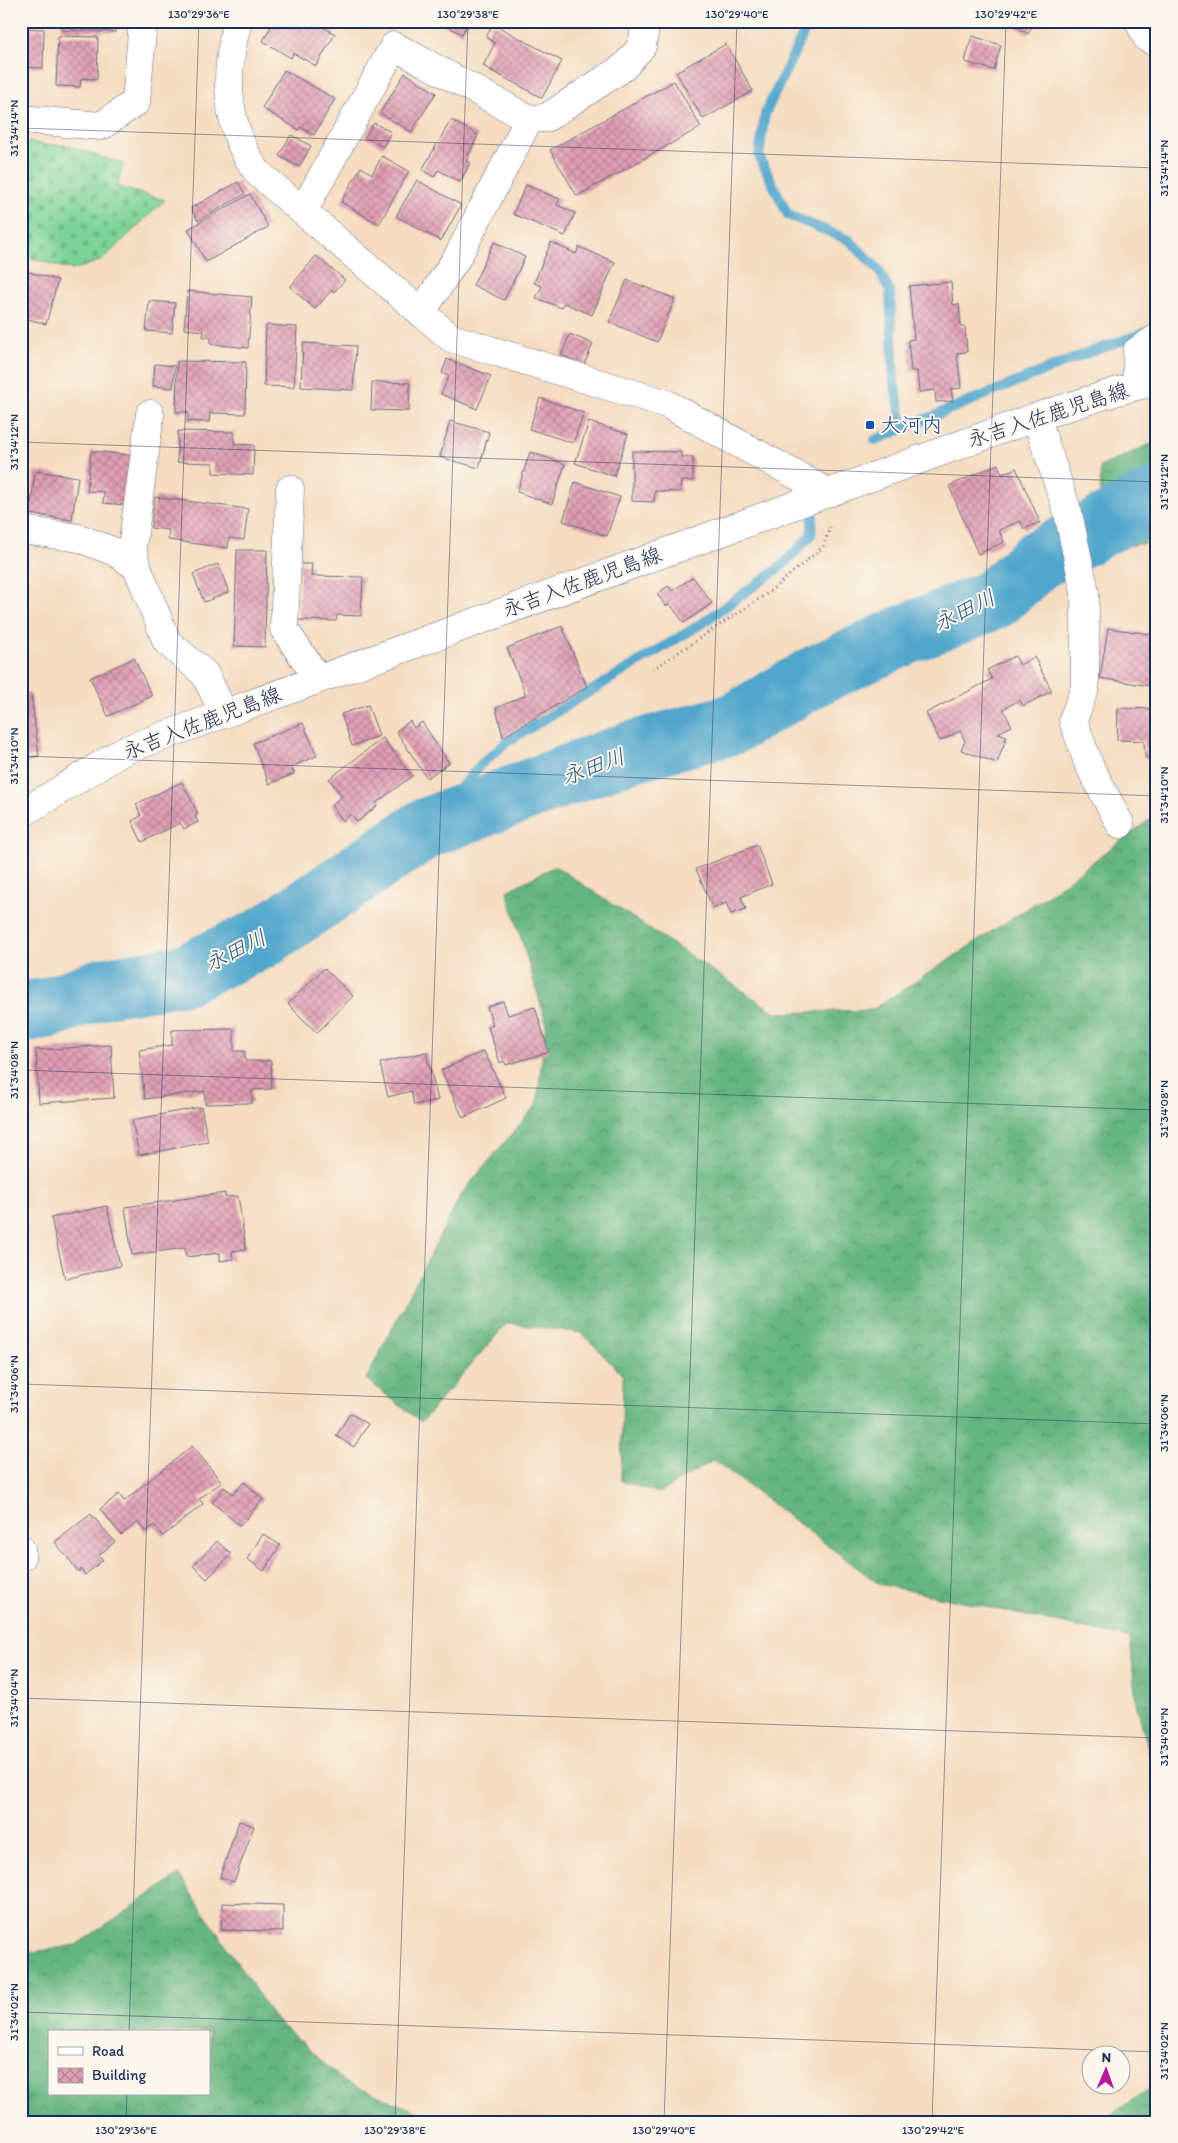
<svg xmlns="http://www.w3.org/2000/svg" width="1178" height="2143" viewBox="0 0 1178 2143" font-family="Itim,'Klee One',sans-serif">
<style>
.forest{fill:url(#forest-crowns);stroke:#40726f;fill-rule:evenodd}
.cemetery{fill:url(#cemetery-stones);stroke:#4c817b}
.lines{fill:none;stroke-linecap:round;stroke-linejoin:round}
.stream{stroke:#50a5cc;stroke-width:10}
.river{stroke:#50a5cc;stroke-width:61}
.building{fill:url(#building-cross-hatch)}
.minor-casing{stroke:#676b80;stroke-width:29}
.major-casing{stroke:#676b80;stroke-width:29}
.path{stroke:#676b80;stroke-width:3;stroke-dasharray:1 4;stroke-linecap:butt}
.minor{stroke:#fff;stroke-width:28}
.major{stroke:#fff;stroke-width:28}
.ticks{fill:none;stroke:#1b2f5e;stroke-width:1;stroke-opacity:0.45}
.transit-dot{fill:#1a4fb4;stroke:#fbf7ec;stroke-width:2}
.labels{text-anchor:middle;stroke-width:4;stroke-linejoin:round;paint-order:stroke}
.street-label{font-size:21px;fill:#1b2f5e;stroke:#fbf7ec}
.transit-label{font-size:21px;fill:#164399;stroke:#fbf7ec;text-anchor:start}
.water-label{font-size:22px;font-style:italic;fill:#2e5884;stroke:#fbf7ec}
.neatline{fill:none;stroke:#1b2f5e;stroke-width:2}
.ticks-label{font-size:12px;text-anchor:middle;fill:#1b2f5e}
</style>
<defs>
<pattern id="forest-crowns" width="20" height="18" patternUnits="userSpaceOnUse" patternTransform="scale(1.25)"><rect width="20" height="18" fill="#65b580"/><path d="M2 6a3 3 0 1 1 6 0M12 15a3 3 0 1 1 6 0" fill="none" stroke="#52946c"/></pattern>
<pattern id="cemetery-stones" width="16" height="16" patternUnits="userSpaceOnUse" patternTransform="scale(1.25)"><rect width="16" height="16" fill="#7cd398"/><path d="M2 7V4a2 2 0 0 1 4 0v3zM10 15v-3a2 2 0 0 1 4 0v3z" fill="#6bb585"/></pattern>
<pattern id="building-cross-hatch" width="8" height="8" patternUnits="userSpaceOnUse" patternTransform="scale(1.25)"><rect width="8" height="8" fill="#e19eb3"/><path d="M0 0l8 8M0 8l8-8" fill="none" stroke="#b68195"/></pattern>
</defs>
<rect width="100%" height="100%" fill="#fbf7ec"/>
<filter id="ink" filterUnits="userSpaceOnUse"><feTurbulence type="fractalNoise" baseFrequency=".02" numOctaves="2"/><feDisplacementMap in="SourceGraphic" scale="10" xChannelSelector="R" yChannelSelector="G"/><feConvolveMatrix kernelMatrix="1 2 1 2 8 2 1 2 1" color-interpolation-filters="sRGB"/></filter>
<filter id="wash" filterUnits="userSpaceOnUse"><feTurbulence type="fractalNoise" baseFrequency=".0096" numOctaves="4" result="noise"/><feDisplacementMap in="SourceGraphic" scale="20" xChannelSelector="R" yChannelSelector="G"/><feGaussianBlur stdDeviation="1.12" result="paint"/><feColorMatrix in="noise" values="0 0 0 0 0 0 0 0 0 0 0 0 0 0 0 0 0 1.4 0 .05"/><feComposite in="paint" operator="in"/></filter>
<g filter="url(#wash)">
<rect width="100%" height="100%" fill="#f5dbbf"/>
<g class="forest">
<polygon points="1157,441 1157,541 1122,547 1102,524 1100,467"/>
<polygon points="1157,814 1157,1782 1136,1703 1130,1638 879,1584 714,1460 659,1493 621,1481 623,1376 582,1333 507,1323 421,1422 366,1379 462,1193 537,1104 546,1022 507,891 555,866 776,1013 872,1010 1051,893"/>
<path d="M179,1875L274,2018L345,2082L442,2122H21V1954L76,1945ZM49,2032H209V2094H49Z"/>
<polygon points="1157,2084 1157,2122 1100,2122"/>
</g>
<polygon class="cemetery" points="21,140 44,145 65,145 123,164 117,187 165,200 102,260 73,270 21,255"/>
<g class="lines">
<g class="stream">
<polyline points="805,21 804,32 765,114 759,156 788,215 849,240 878,269 890,291 894,383 904,428"/>
<polyline points="875,440 1085,354 1146,332"/>
<polyline points="426,828 481,764 507,742 701,624 782,566 811,535 813,515"/>
</g>
<polyline class="river" points="21,1012 48,1008 103,988 183,975 261,939 426,828 630,752 733,724 817,675 907,634 995,599 1038,560 1157,497"/>
</g>
<g id="blocks">
<g class="building">
<polygon points="61,21 115,21 115,32 61,30"/>
<polygon points="274,21 313,21 335,34 316,66 293,53 291,58 263,41"/>
<polygon points="437,21 469,21 462,34"/>
<polygon points="1007,21 1035,21 1028,34"/>
<polygon points="493,24 562,61 542,98 483,66 495,43 486,37"/>
<polygon points="21,28 44,29 43,68 21,67"/>
<polygon points="58,36 98,37 97,79 81,78 80,87 56,86"/>
<polygon points="972,36 1001,45 994,70 965,62"/>
<polygon points="726,44 753,91 703,119 676,72"/>
<polygon points="284,70 335,99 314,135 300,127 299,130 262,108"/>
<polygon points="405,73 436,93 411,132 380,113"/>
<polygon points="21,75 29,76 28,98 21,97"/>
<polygon points="674,81 701,127 577,196 550,150"/>
<polygon points="451,120 478,135 466,161 470,163 460,182 438,170 434,177 422,170"/>
<polygon points="374,123 391,132 383,147 365,137"/>
<polygon points="291,135 311,146 299,167 279,156"/>
<polygon points="382,156 409,171 379,224 341,202 361,167 372,174"/>
<polygon points="417,180 461,205 441,241 396,216"/>
<polygon points="238,182 245,194 198,221 191,208"/>
<polygon points="526,185 560,199 557,205 575,213 565,236 513,214"/>
<polygon points="250,194 268,227 206,262 188,229"/>
<polygon points="494,242 525,257 504,300 473,285"/>
<polygon points="551,242 576,254 579,247 615,262 592,315 564,303 562,308 536,298 542,286 534,283"/>
<polygon points="316,256 345,280 334,292 332,290 315,309 290,287"/>
<polygon points="21,270 58,280 46,324 21,317"/>
<polygon points="627,280 675,299 657,342 609,322"/>
<polygon points="951,282 953,305 959,304 961,327 965,327 967,352 957,353 961,388 951,389 953,401 936,402 935,390 919,392 917,371 911,371 908,340 914,339 909,286"/>
<polygon points="187,291 252,297 248,348 211,344 211,337 203,337 204,331 184,329"/>
<polygon points="149,301 175,303 172,333 146,331"/>
<polygon points="266,325 297,327 294,387 264,386"/>
<polygon points="570,334 593,344 584,365 561,355"/>
<polygon points="303,343 356,346 353,390 301,387"/>
<polygon points="447,359 491,376 477,409 441,394 449,376 442,373"/>
<polygon points="177,361 246,362 245,414 210,413 209,422 188,421 188,412 176,412"/>
<polygon points="155,364 175,366 173,388 153,386"/>
<polygon points="372,382 410,383 409,411 371,410"/>
<polygon points="540,398 584,413 573,443 529,429"/>
<polygon points="450,421 489,432 479,468 440,457"/>
<polygon points="589,422 628,434 614,476 575,463"/>
<polygon points="178,431 234,432 234,444 254,445 253,475 213,473 213,463 177,462"/>
<polygon points="91,451 130,455 125,505 103,503 104,492 87,491"/>
<polygon points="632,451 681,452 681,457 693,457 693,481 681,481 680,492 655,491 654,502 632,501"/>
<polygon points="530,452 565,464 552,504 517,492"/>
<polygon points="998,464 1002,474 1016,468 1040,522 1024,529 1020,521 999,530 1004,542 978,554 949,486"/>
<polygon points="35,471 78,477 72,520 30,514"/>
<polygon points="575,482 620,497 607,536 563,521"/>
<polygon points="155,497 248,509 244,540 229,538 228,548 168,540 169,530 151,528"/>
<polygon points="237,550 267,550 265,647 234,646"/>
<polygon points="218,564 229,592 204,602 193,574"/>
<polygon points="300,564 312,564 311,576 363,577 361,616 337,615 336,621 298,620"/>
<polygon points="693,577 712,603 684,623 670,604 666,606 657,594 668,586 672,591"/>
<polygon points="562,626 587,687 503,737 496,708 526,695 507,648"/>
<polygon points="1108,628 1157,635 1157,687 1100,678"/>
<polygon points="1015,656 1020,665 1034,657 1052,691 1023,706 1020,700 1003,709 1012,726 998,733 1007,736 997,763 961,750 965,741 960,731 940,741 926,713 992,679 987,670"/>
<polygon points="134,658 152,696 108,716 90,678"/>
<polygon points="31,694 39,756 21,759 21,696"/>
<polygon points="368,705 379,736 352,746 341,714"/>
<polygon points="1118,708 1157,709 1157,758 1145,758 1144,741 1117,740"/>
<polygon points="410,721 414,728 422,722 449,763 427,778 396,731"/>
<polygon points="303,723 317,756 291,767 294,774 269,784 253,743"/>
<polygon points="383,738 412,776 376,803 377,806 357,822 351,814 343,821 331,805 342,796 329,779"/>
<polygon points="182,782 198,814 195,816 198,822 184,829 180,823 142,842 132,821 141,816 136,804"/>
<polygon points="757,845 772,884 741,897 746,909 731,914 726,903 713,908 696,869"/>
<polygon points="324,968 353,996 317,1033 288,1004"/>
<polygon points="503,1001 508,1015 535,1007 549,1052 506,1065 504,1061 500,1063 488,1027 493,1025 487,1007"/>
<polygon points="234,1029 234,1051 245,1051 245,1061 271,1061 272,1089 252,1090 252,1103 205,1104 205,1091 145,1099 139,1050 172,1045 172,1030"/>
<polygon points="111,1045 114,1098 39,1103 36,1050"/>
<polygon points="484,1051 506,1098 463,1118 441,1070"/>
<polygon points="426,1052 438,1100 414,1105 411,1091 388,1097 380,1063"/>
<polygon points="21,1056 25,1071 21,1071"/>
<polygon points="201,1107 208,1142 139,1155 132,1120"/>
<polygon points="225,1193 225,1197 238,1196 246,1249 232,1251 233,1259 220,1261 220,1253 186,1257 185,1248 132,1255 125,1207"/>
<polygon points="107,1206 120,1266 65,1279 51,1218"/>
<polygon points="350,1413 368,1424 354,1447 336,1436"/>
<polygon points="192,1446 222,1482 199,1499 203,1504 163,1536 154,1525 145,1532 138,1522 121,1535 100,1509 119,1494 124,1501"/>
<polygon points="244,1482 263,1499 240,1526 212,1502 224,1487 233,1494"/>
<polygon points="91,1514 115,1542 99,1555 103,1560 85,1575 81,1569 79,1572 55,1542"/>
<polygon points="263,1534 280,1545 264,1571 247,1559"/>
<polygon points="217,1541 231,1554 207,1579 193,1566"/>
<polygon points="239,1821 254,1826 234,1882 220,1877"/>
<polygon points="222,1903 283,1905 283,1931 221,1930"/>
</g>
</g>
</g>
<g filter="url(#ink)">
<use href="#blocks" fill-opacity="0" stroke="#676b80" stroke-width="1"/>
<g class="lines">
<defs>
<g id="minor">
<path d="M238,21C223,72 225,130 258,173L451,338L667,404L827,492"/>
<polyline points="1139,21 1147,38 1157,43"/>
<polyline points="21,119 101,126 136,102 143,21"/>
<polyline points="529,119 546,118 624,67 642,46 646,21"/>
<polyline points="303,211 394,46 529,119 458,256 421,313"/>
<polyline points="1137,385 1137,351 1157,338"/>
<polyline points="150,414 132,548 137,567 167,642 205,674 224,714"/>
<polyline points="1036,417 1068,513 1085,592 1085,688 1073,720 1089,765 1120,824"/>
<polyline points="290,489 284,629 318,679"/>
<polyline points="29,531 79,538 115,552 137,567"/>
<polyline points="21,1549 21,1558"/>
</g>
<polyline id="major" points="21,814 125,750 1036,417 1118,391 1157,381"/>
</defs>
<use href="#minor" class="minor-casing"/>
<use href="#major" class="major-casing"/>
<polyline class="path" points="653,669 768,593 823,547 830,527"/>
<use href="#minor" class="minor"/>
<use href="#major" class="major"/>
</g>
</g>
<path class="ticks" d="M21,128L1157,168M21,442L1157,482M21,756L1157,796M21,1070L1157,1110M21,1384L1157,1424M21,1698L1157,1738M21,2012L1157,2052M129,2032L199,21M126,2122L127,2094M395,2122L468,21M664,2122L737,21M932,2122L1006,21"/>
<rect class="transit-dot" x="865" y="420" width="10" height="10" rx="2.5"/>
<g class="labels">
<g class="street-label">
<text transform="translate(1048 415) rotate(-18)" y="7">永吉入佐鹿児島線</text>
<text transform="translate(582 582) rotate(-20)" y="7">永吉入佐鹿児島線</text>
<text transform="translate(202 723) rotate(-21)" y="7">永吉入佐鹿児島線</text>
</g>
<g class="transit-label">
<text x="880" y="432">大河内</text>
</g>
<g class="water-label">
<text transform="translate(964 610) rotate(-26)" y="8">永田川</text>
<text transform="translate(593 766) rotate(-20)" y="8">永田川</text>
<text transform="translate(235 950) rotate(-26)" y="8">永田川</text>
</g>
</g>
<rect width="1178" height="2143" fill="none" stroke="#fbf7ec" stroke-width="55"/>
<rect x="48" y="2030" width="162" height="65" fill="#fbf7ec" stroke="#a1a7b3"/>
<rect x="58" y="2047" width="25" height="8" fill="#ffffff" stroke="#a1a7b3"/>
<text x="92" y="2056" font-size="15" fill="#1b2f5e">Road</text>
<rect x="58" y="2068" width="25" height="15" fill="url(#building-cross-hatch)" stroke="#a1a7b3"/>
<text x="92" y="2080" font-size="15" fill="#1b2f5e">Building</text>
<g transform="translate(1106 2070) rotate(2)"><circle r="24" fill="#fbf7ec" stroke="#a1a7b3"/>
<path d="M0-4L9 19L0 12L-9 19Z" fill="#b5179e"/>
<text y="-8" font-size="14" font-weight="bold" text-anchor="middle" fill="#1b2f5e">N</text>
</g>
<rect x="28" y="28" width="1122" height="2088" class="neatline"/>
<g class="ticks-label">
<text x="199" y="18">130°29'36"E</text>
<text x="468" y="18">130°29'38"E</text>
<text x="737" y="18">130°29'40"E</text>
<text x="1006" y="18">130°29'42"E</text>
<text transform="translate(14 128) rotate(-90)" y="4">31°34'14"N</text>
<text transform="translate(1164 168) rotate(-90)" y="4">31°34'14"N</text>
<text transform="translate(14 442) rotate(-90)" y="4">31°34'12"N</text>
<text transform="translate(1164 482) rotate(-90)" y="4">31°34'12"N</text>
<text transform="translate(14 756) rotate(-90)" y="4">31°34'10"N</text>
<text transform="translate(1164 795) rotate(-90)" y="4">31°34'10"N</text>
<text transform="translate(14 1070) rotate(-90)" y="4">31°34'08"N</text>
<text transform="translate(1164 1109) rotate(-90)" y="4">31°34'08"N</text>
<text transform="translate(14 1384) rotate(-90)" y="4">31°34'06"N</text>
<text transform="translate(1164 1423) rotate(-90)" y="4">31°34'06"N</text>
<text transform="translate(14 1698) rotate(-90)" y="4">31°34'04"N</text>
<text transform="translate(1164 1737) rotate(-90)" y="4">31°34'04"N</text>
<text transform="translate(14 2012) rotate(-90)" y="4">31°34'02"N</text>
<text transform="translate(1164 2051) rotate(-90)" y="4">31°34'02"N</text>
<text x="126" y="2134">130°29'36"E</text>
<text x="395" y="2134">130°29'38"E</text>
<text x="664" y="2134">130°29'40"E</text>
<text x="933" y="2134">130°29'42"E</text>
</g>
</svg>
